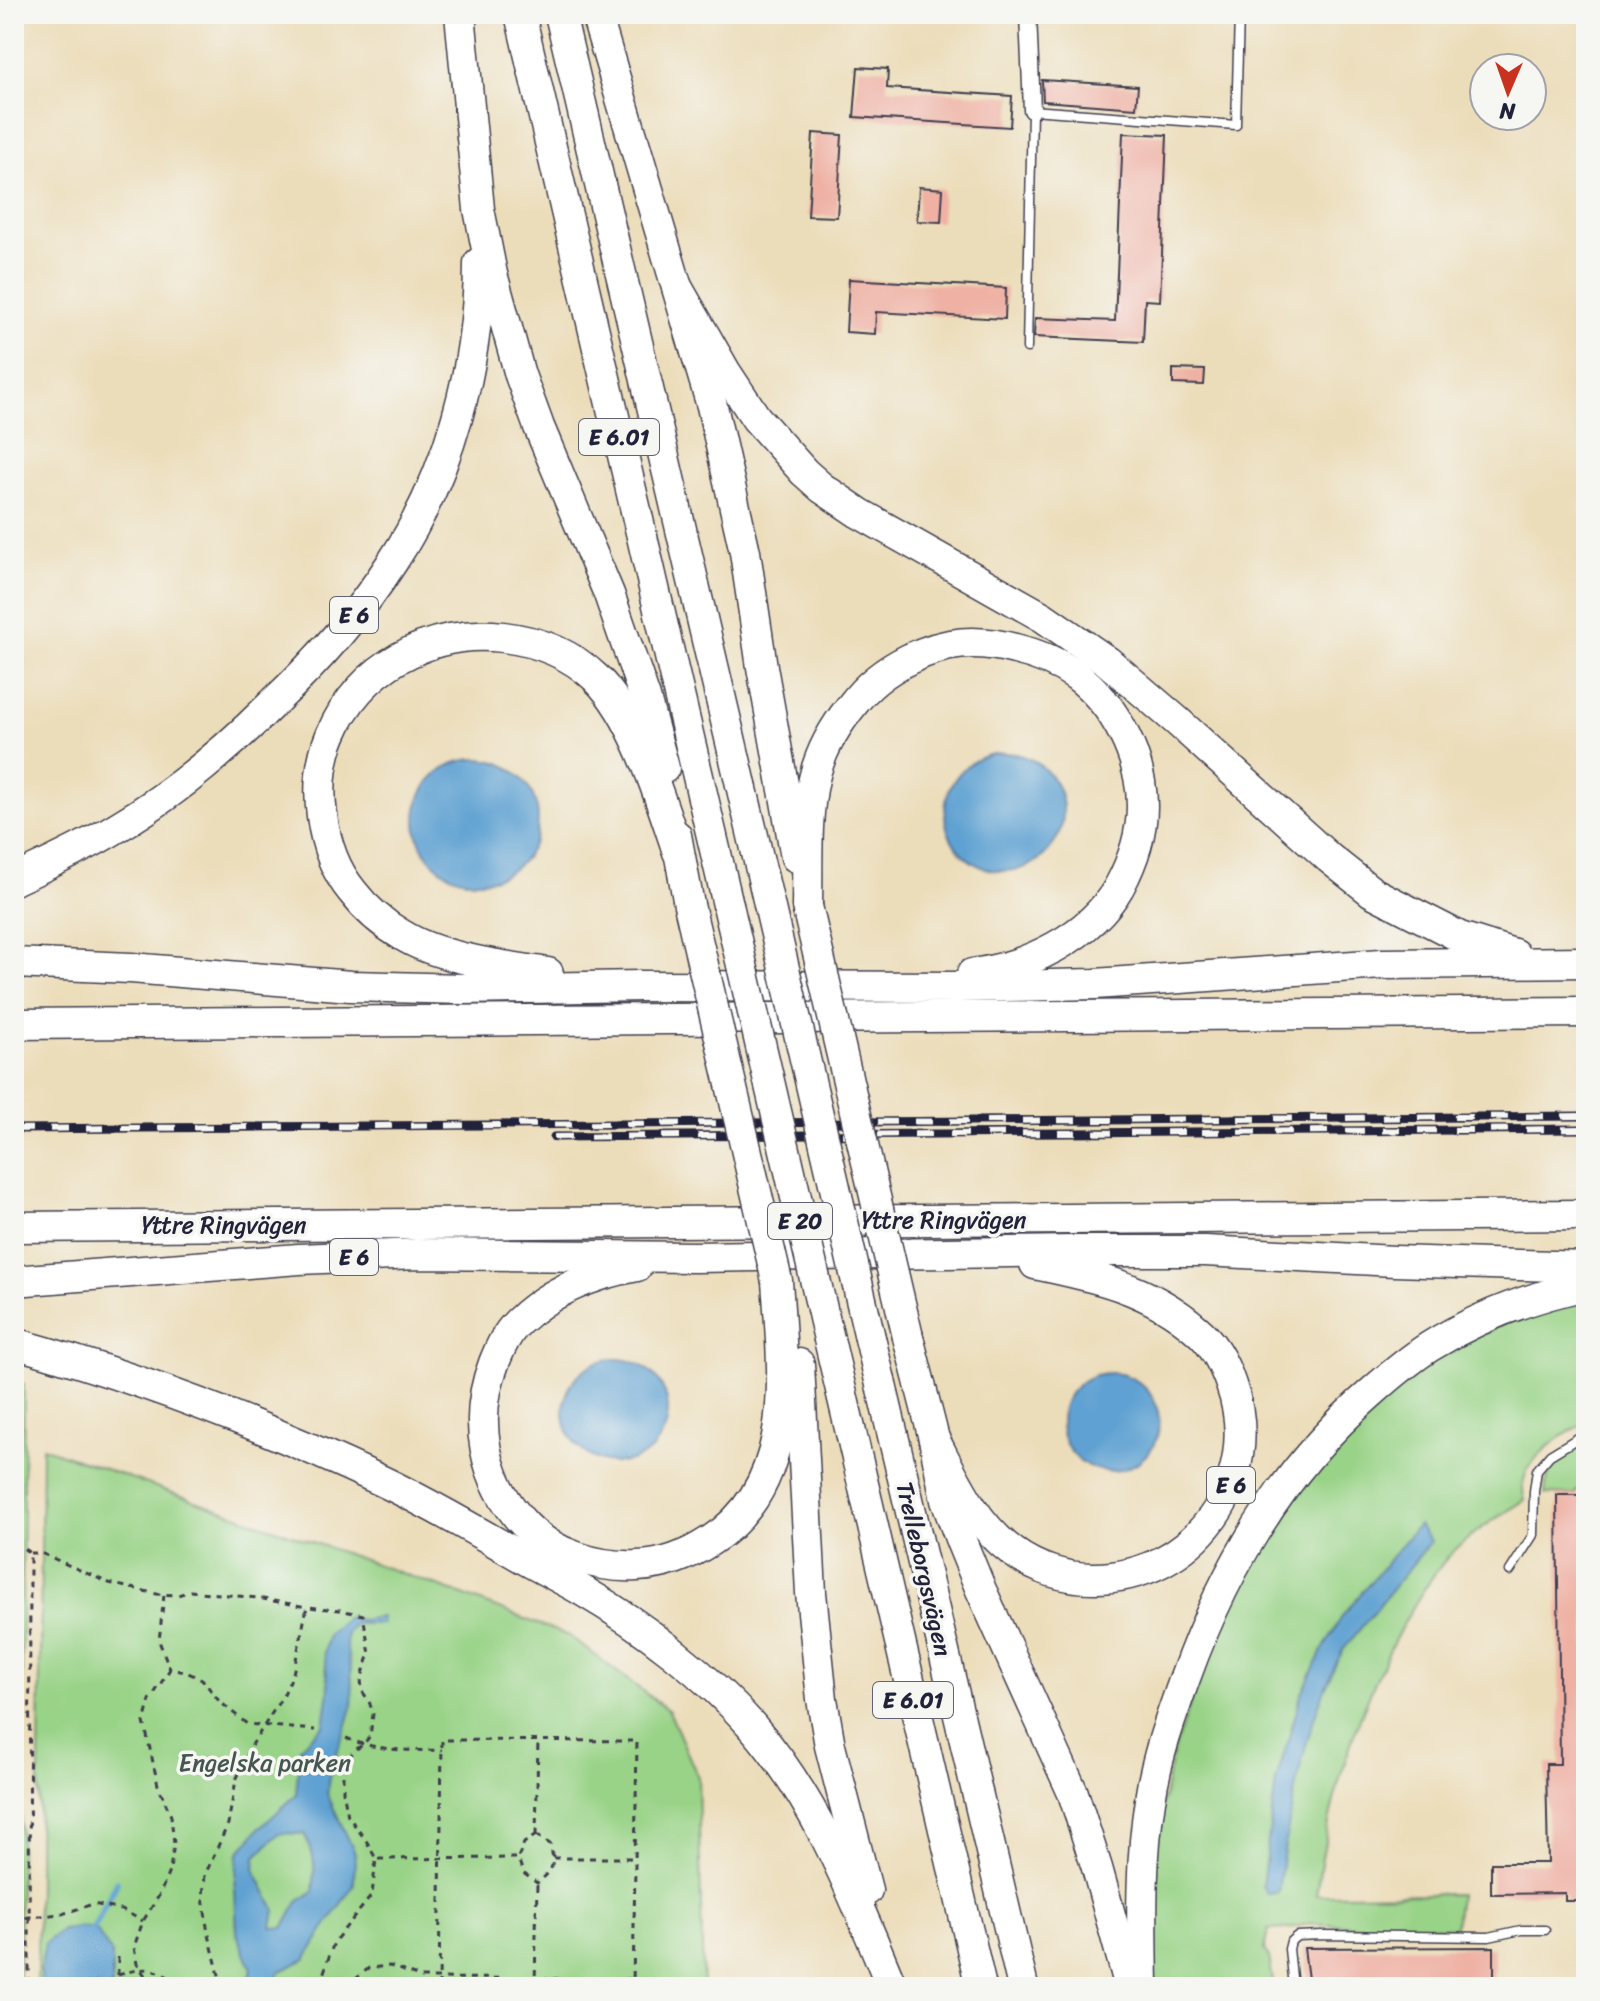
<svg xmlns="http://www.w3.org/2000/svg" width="1600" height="2001" viewBox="0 0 1600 2001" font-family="Sriracha,sans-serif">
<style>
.green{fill:#99d387;stroke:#5e7a61;stroke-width:2}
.water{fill:#5ea1d2;stroke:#406286;stroke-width:2;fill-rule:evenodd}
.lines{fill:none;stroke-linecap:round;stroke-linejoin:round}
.stream{stroke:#5ea1d2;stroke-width:6}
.building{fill:#efb1a4}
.service-casing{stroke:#403e4e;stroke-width:11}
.minor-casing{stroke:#403e4e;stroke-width:19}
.motorway-casing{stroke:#403e4e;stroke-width:33}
.path{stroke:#403e4e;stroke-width:3;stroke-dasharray:6 6;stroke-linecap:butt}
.service{stroke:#fff;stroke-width:8}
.minor{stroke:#fff;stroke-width:16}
.motorway{stroke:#fff;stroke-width:30}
.rail-casing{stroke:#22223b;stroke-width:9}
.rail{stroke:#f6f6f2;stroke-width:6;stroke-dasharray:18;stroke-linecap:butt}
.motorway-bridge-casing{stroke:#403e4e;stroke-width:33;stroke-linecap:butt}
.motorway-bridge{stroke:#fff;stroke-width:30}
.labels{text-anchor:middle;stroke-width:7;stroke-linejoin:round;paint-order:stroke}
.shield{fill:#f6f6f2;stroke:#626272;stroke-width:2}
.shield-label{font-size:22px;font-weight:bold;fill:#22223b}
.street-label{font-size:24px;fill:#22223b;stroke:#f6f6f2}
.park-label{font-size:24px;fill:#465752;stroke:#f6f6f2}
</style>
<rect width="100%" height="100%" fill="#f6f6f2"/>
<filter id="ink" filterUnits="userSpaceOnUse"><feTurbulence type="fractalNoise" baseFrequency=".0125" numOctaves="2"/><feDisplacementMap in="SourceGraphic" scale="16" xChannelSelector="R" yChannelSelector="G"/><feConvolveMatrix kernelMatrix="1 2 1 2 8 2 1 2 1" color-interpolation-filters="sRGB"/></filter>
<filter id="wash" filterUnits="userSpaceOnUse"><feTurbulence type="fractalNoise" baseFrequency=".006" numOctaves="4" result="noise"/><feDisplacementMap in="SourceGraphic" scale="32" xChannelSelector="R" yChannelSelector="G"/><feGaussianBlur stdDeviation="1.8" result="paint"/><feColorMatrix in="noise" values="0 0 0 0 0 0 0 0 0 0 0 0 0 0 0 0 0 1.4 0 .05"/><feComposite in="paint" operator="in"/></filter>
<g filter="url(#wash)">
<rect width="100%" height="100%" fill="#ecddba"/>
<g class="green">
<path d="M1586,1292V1423C1561,1435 1512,1465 1525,1500C1498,1517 1469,1534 1447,1558C1421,1589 1401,1626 1384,1662C1347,1740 1328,1810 1316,1895L1459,1894L1455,1928L1367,1927L1311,1923L1287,1929L1268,1930L1264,1950L1269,1957L1274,1987H1152L1156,1838L1172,1755L1222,1613L1311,1468L1384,1393L1468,1337Z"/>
<polygon points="14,1382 24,1384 19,1987 14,1987"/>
<path d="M1586,1442V1491H1576L1575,1495L1545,1494C1546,1464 1560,1454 1586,1442Z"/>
<polygon points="42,1447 455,1592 569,1636 669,1711 698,1777 703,1987 37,1987"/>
</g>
<g class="water">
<circle cx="1004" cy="812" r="59"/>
<circle cx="477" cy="820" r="61"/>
<circle cx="616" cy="1411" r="52"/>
<circle cx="1110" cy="1422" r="49"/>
<path d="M1418,1525L1431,1541L1343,1650C1304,1723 1289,1811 1278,1892L1268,1895L1262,1886L1276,1782L1301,1695L1321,1653L1343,1615Z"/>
<path d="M347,1617L362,1620L381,1617L382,1623C375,1625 363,1623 354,1624L347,1633L346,1646L351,1670L353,1704L346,1728L332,1766L327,1794L355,1853L354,1885L322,1932L306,1959L279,1972L275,1987H247L252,1969L237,1934L235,1889L238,1853L259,1829L296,1795L300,1747L324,1725L329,1690L324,1652L328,1635ZM279,1833L304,1834C315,1853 316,1869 313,1891L298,1902L283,1928L272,1927L275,1910L255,1870L256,1857Z"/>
<polygon points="79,1927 94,1927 112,1954 112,1987 41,1987 41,1966 45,1943 62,1930"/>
</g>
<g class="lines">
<polyline class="stream" points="94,1927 117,1882"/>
</g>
<g id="blocks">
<g class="building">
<polygon points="858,67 888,69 887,88 1012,96 1010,127 854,117"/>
<polygon points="1042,80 1138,86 1136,108 1043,101"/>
<polygon points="813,133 842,135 837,217 808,216"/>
<polygon points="1123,133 1167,135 1160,301 1145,300 1143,342 1034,337 1035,318 1115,321"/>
<polygon points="919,187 943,189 941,222 917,221"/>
<polygon points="849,279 1006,288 1005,319 876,312 875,334 846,332"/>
<polygon points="1173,369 1205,370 1204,385 1173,384"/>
<polygon points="1557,1495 1586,1495 1586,1901 1565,1901 1565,1893 1491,1894 1491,1863 1548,1863 1546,1764 1560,1764"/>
<polygon points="1494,1947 1494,1983 1462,1983 1462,1987 1309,1987 1304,1948"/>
</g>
</g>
</g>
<g filter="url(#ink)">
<use href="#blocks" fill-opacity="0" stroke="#403e4e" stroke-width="2"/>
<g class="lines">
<defs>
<g id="service">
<polyline points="1027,348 1032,110 1236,125 1239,14"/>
<polyline points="1510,1571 1533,1535 1534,1491 1537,1470 1550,1455 1586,1433"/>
<polyline points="1293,1987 1289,1949 1291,1941 1297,1936 1321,1935 1489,1937 1521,1930 1545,1930"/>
</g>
<polyline id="minor" points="1028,14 1032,110"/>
<g id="motorway">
<polyline points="460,14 479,209 492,274 520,375 539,427 609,594 645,698 664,768"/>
<polyline points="520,14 728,905"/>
<polyline points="560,14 769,904"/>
<polyline points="596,14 712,406 745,552 762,667 796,857"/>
<polyline points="677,287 725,371 756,418 804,472 822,488 859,513 1043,617 1107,661 1177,721 1329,858 1372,892 1460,937 1514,954"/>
<polyline points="676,835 689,905"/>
<path d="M14,880C48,864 84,848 116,828C174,794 225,751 272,704C318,661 359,614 393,561C449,476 479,364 479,263"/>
<path d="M807,906C808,864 805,819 814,779C820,752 836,725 853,704C868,684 887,670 909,659C946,641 976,639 1015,649C1037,654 1057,662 1076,675C1115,704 1142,758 1142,806C1142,834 1132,863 1119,887C1090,937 1028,967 972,974"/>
<polyline points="14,963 131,968 351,986 463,989 641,986 959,987 1095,984 1382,964 1586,962"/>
<path d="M548,973C504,966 440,959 402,935C383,924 365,908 352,891C320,852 311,782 331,735C359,667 431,628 503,637C537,641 570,653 596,678C636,717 660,799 678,852"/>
<polyline points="14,1024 1586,1012"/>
<polyline points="14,1227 1586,1215"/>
<path d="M637,1266C594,1274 550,1291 518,1322C506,1334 500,1348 494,1363C472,1420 483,1481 526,1526C553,1554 598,1568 637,1566C665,1565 687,1556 710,1541C799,1485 783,1371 777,1281"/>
<polyline points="14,1281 299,1259 417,1254 695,1257 1074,1251 1205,1251 1395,1261 1586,1267"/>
<polyline points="908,1337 934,1439 946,1500 961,1541 981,1590 1073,1793 1097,1868 1130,1987"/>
<polyline points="870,1338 1023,1987"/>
<polyline points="829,1339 981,1987"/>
<path d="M14,1343C140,1378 263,1425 382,1481C433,1505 481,1534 530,1562C548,1572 566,1581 583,1591C643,1626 707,1675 753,1727C818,1802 854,1896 892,1987"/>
<polyline points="799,1364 811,1593 822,1699 830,1746 867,1890"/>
<path d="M934,1439C956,1481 974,1523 1013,1552C1036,1569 1065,1578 1093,1578C1194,1579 1265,1480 1231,1385C1224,1364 1213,1343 1196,1329C1149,1288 1094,1276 1035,1264"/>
<path d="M1143,1987C1142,1924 1140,1862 1150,1800C1156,1758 1171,1717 1185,1678C1224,1569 1284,1468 1372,1392C1390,1376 1409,1360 1429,1347C1477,1317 1531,1297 1586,1285"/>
</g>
</defs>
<use href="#service" class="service-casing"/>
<use href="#minor" class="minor-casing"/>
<use href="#motorway" class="motorway-casing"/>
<g class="path">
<polyline points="14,1542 30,1553 29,1987"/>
<polyline points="30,1553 41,1553 109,1583 157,1594 178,1595 190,1591 257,1598 307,1607"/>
<polyline points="164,1595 159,1641 170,1669"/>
<path d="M346,1738C378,1751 409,1751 442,1750"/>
<path d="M536,1835L550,1844C555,1864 554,1870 537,1883L523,1873L518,1858L524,1843Z"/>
<polyline points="536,1835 538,1740"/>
<polyline points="553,1858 634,1858"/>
<polyline points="378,1859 518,1858"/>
<polyline points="14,1921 29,1917 62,1914 93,1904 122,1910 143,1921"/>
<polyline points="118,1957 118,1975"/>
<path d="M117,1987L118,1975C152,1964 155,1969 184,1987"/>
<polyline points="148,1987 146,1977 137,1964 134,1947 143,1921 160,1894 170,1869 174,1844 171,1816 158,1785 144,1722 150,1700 170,1669 186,1672 202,1679 219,1701 247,1724 315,1730"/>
<polyline points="222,1987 207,1927 203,1896 205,1875 228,1824 236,1780 252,1745 284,1694 293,1674 307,1607 340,1610 363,1615 370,1654 361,1679 362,1691 369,1701 373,1714 370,1736 363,1745 353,1751 343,1773 343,1791 348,1816 367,1842 376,1859 372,1895 334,1942 319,1987"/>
<polyline points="346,1987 369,1968 390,1966 422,1978 633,1979"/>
<polyline points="439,1987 442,1740 637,1741 633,1987"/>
<polyline points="535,1987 537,1883"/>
</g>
<use href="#service" class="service"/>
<use href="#minor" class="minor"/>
<use href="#motorway" class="motorway"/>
<defs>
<g id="rail">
<polyline points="14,1129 1586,1116"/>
<polyline points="554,1137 1586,1129"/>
</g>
</defs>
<use href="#rail" class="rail-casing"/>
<use href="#rail" class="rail"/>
<defs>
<g id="motorway-bridge">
<polyline points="769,904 870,1338"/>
<polyline points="689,905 777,1281"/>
<polyline points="728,905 829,1339"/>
<polyline points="807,906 908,1337"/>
</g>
</defs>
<use href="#motorway-bridge" class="motorway-bridge-casing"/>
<use href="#motorway-bridge" class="motorway-bridge"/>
</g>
</g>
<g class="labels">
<g class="shield">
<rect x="579" y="419" width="80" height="36" rx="6"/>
<rect x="330" y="597" width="48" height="36" rx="6"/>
<rect x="768" y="1203" width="64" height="36" rx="6"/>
<rect x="330" y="1239" width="48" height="36" rx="6"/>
<rect x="1207" y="1467" width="48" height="36" rx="6"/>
<rect x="873" y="1682" width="80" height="36" rx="6"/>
</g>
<g class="shield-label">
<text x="619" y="445">E 6.01</text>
<text x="354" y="623">E 6</text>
<text x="800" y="1229">E 20</text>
<text x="354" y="1265">E 6</text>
<text x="1231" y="1493">E 6</text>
<text x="913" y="1708">E 6.01</text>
</g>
<g class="street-label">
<text x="944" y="1228">Yttre Ringvägen</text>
<text x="224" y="1233">Yttre Ringvägen</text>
<text transform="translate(924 1569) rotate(77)" y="8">Trelleborgsvägen</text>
</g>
<g class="park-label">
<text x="265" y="1771">Engelska parken</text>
</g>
</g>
<rect width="1600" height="2001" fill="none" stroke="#f6f6f2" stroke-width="48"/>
<g transform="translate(1508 92) rotate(182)"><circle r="38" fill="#f6f6f2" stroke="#a1a1a9" stroke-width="2"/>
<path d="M0-6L14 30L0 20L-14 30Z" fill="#c8321e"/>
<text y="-12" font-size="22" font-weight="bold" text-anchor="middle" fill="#22223b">N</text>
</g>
</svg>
